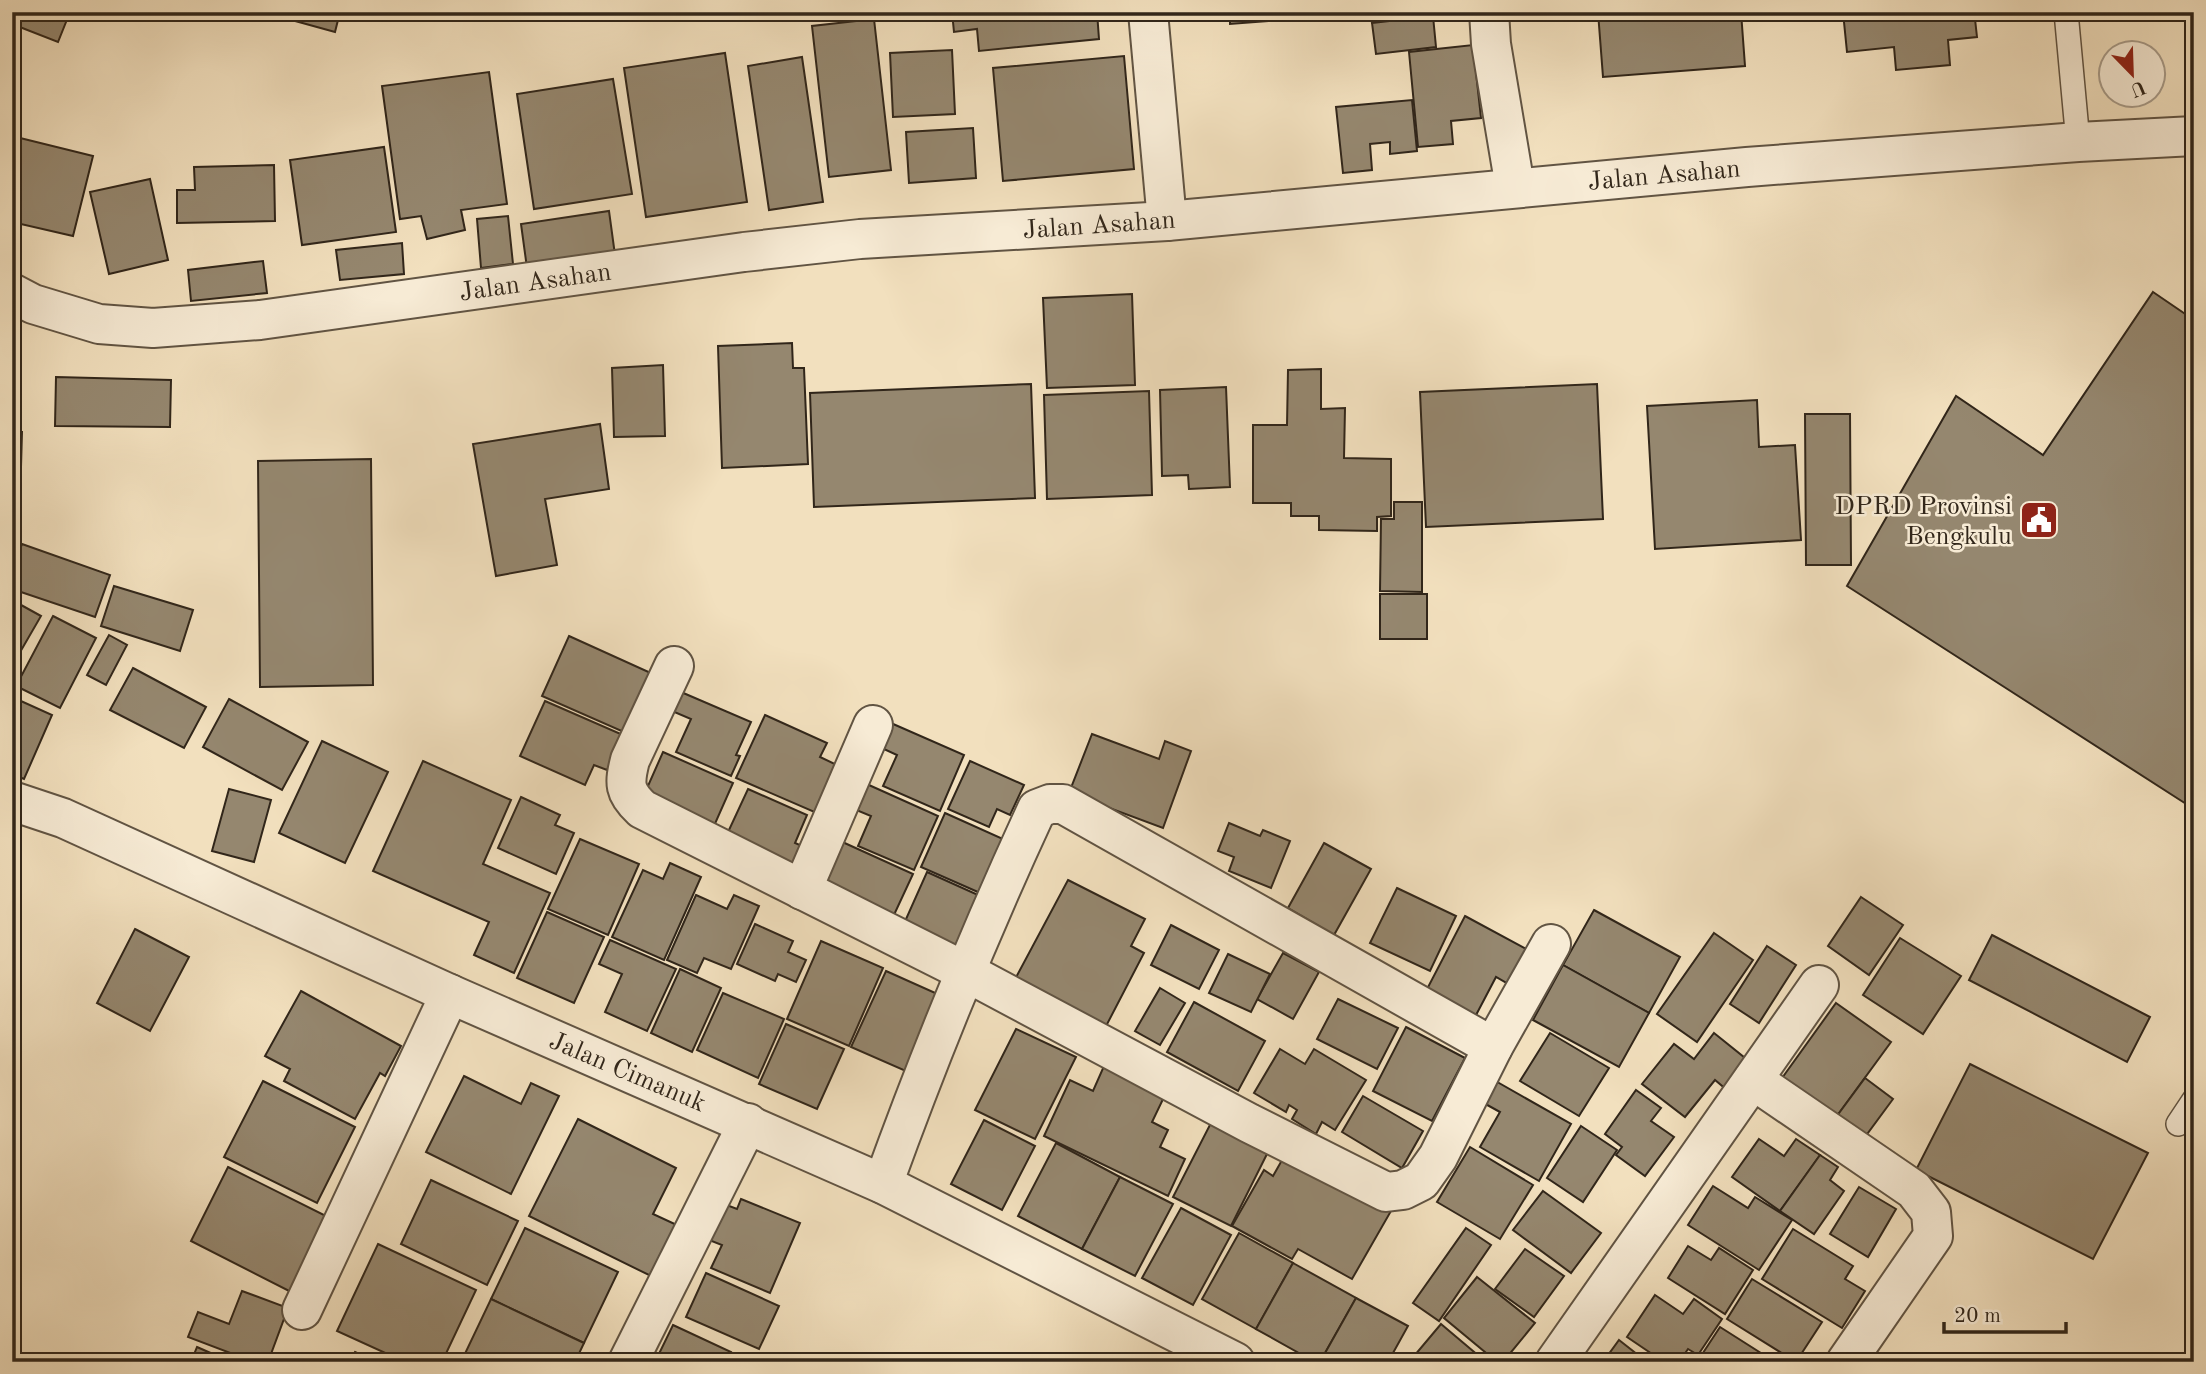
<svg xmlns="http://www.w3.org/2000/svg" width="2206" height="1374" viewBox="0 0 2206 1374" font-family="'Old Standard TT',serif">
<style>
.building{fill:#95876f;stroke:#31261a;stroke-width:2}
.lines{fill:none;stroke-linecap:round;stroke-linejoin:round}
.service-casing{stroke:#615443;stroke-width:26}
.minor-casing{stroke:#615443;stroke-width:42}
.tertiary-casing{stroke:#615443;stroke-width:42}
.service{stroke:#f7ebd5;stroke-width:23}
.minor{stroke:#f7ebd5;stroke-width:38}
.tertiary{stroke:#f7ebd5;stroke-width:38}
.labels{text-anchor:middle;stroke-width:5;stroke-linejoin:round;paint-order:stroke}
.street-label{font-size:26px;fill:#31261a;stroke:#f7ebd5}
.poi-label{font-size:26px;fill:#31261a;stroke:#f7ebd5;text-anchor:end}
</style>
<rect width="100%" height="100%" fill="#f2e0be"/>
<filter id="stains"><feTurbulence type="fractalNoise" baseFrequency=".00286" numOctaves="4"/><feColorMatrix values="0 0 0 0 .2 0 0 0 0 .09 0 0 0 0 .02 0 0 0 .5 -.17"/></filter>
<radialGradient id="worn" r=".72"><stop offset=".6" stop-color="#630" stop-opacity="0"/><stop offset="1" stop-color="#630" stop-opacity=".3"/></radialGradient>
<g class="building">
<polygon points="12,12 70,12 58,42 12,24"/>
<polygon points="278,12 340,12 335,32 277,16"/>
<polygon points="952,12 1097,12 1099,39 979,51 977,29 954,32"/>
<polygon points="1230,12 1308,12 1309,18 1230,24"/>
<polygon points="1371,12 1432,12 1433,16 1372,23"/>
<polygon points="1598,12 1741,12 1745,66 1603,77"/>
<polygon points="1843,12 2017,12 2017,16 1975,19 1977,37 1948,40 1950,65 1896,70 1894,47 1847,52"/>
<polygon points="1433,16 1436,47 1376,54 1372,23"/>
<polygon points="874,19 891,170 829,177 812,26"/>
<polygon points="1473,45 1481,118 1451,121 1453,144 1418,147 1409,52"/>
<polygon points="952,50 955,114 893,117 890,53"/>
<polygon points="725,53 747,202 646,217 624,68"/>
<polygon points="1124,56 1134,169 1003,181 993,68"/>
<polygon points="802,57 823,202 769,210 748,66"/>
<polygon points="489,72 507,204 461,210 465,230 427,239 421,216 400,219 382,86"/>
<polygon points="613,79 632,194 534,209 517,94"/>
<polygon points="1412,100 1417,151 1390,154 1390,142 1370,144 1372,170 1343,173 1336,107"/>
<polygon points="973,128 976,178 909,183 906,132"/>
<polygon points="12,136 93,156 73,236 12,222"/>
<polygon points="384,147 396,232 302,245 290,160"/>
<polygon points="274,165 275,221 177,223 177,190 195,190 194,167"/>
<polygon points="150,179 168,260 109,274 90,192"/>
<polygon points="609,211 615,255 527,268 521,224"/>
<polygon points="508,216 513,264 481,268 477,219"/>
<polygon points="402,243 404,274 340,280 336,250"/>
<polygon points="263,261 267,293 191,301 188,270"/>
<polygon points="2153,292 2194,320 2194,809 1847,586 1956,396 2043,455"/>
<polygon points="1132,294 1135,385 1047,388 1043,298"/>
<polygon points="792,343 793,368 804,368 808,464 722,468 718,346"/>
<polygon points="663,365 665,436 614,437 612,368"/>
<polygon points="1321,369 1321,409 1345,408 1344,458 1391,459 1391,516 1377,517 1377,531 1319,530 1319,516 1291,516 1291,503 1253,503 1253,425 1287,425 1288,370"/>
<polygon points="56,377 171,380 170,427 55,426"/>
<polygon points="1031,384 1035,498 814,507 810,393"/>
<polygon points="1597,384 1603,519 1426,527 1420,392"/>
<polygon points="1226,387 1230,487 1189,489 1188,475 1162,476 1160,390"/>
<polygon points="1149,391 1152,495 1047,499 1044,395"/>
<polygon points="1757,400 1759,447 1795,445 1801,540 1655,549 1647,406"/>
<polygon points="1805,414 1850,414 1851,565 1806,565"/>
<polygon points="600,424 609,489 545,499 557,565 496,576 473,444"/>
<polygon points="12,432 22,432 19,536 12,536"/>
<polygon points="371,459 373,685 260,687 258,461"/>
<polygon points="1394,502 1422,502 1422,592 1380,591 1381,519 1394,519"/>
<polygon points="22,544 110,575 95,617 12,589 12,571"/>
<polygon points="114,586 193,610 180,651 101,626"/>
<rect x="1380" y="594" width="47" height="45"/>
<polygon points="12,600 41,616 12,666"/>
<polygon points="53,616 96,638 60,708 16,686"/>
<polygon points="109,635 127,645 106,685 87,675"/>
<polygon points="569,636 653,674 626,733 542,696"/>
<polygon points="133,668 206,707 184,748 110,710"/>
<polygon points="681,692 751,722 736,755 740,756 731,776 676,752 691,719 672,711"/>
<polygon points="12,697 52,715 24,779 12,774"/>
<polygon points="229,699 308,742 282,790 203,747"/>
<polygon points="545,701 623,735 607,770 594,765 585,785 520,756"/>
<polygon points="765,715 827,743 820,757 841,767 819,814 736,778"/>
<polygon points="884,720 964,755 940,811 883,786 897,755 873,744"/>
<polygon points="1092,734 1159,759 1165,741 1191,751 1163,828 1069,793"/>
<polygon points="322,741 388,772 345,863 279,833"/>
<polygon points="663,752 733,783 710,835 640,804"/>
<polygon points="423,761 511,800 483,864 550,893 514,973 474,955 489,922 373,871"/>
<polygon points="970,761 1024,785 1010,815 997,809 989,827 948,809"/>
<polygon points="860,781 938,816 914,870 858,846 871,816 849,807"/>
<polygon points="229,789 271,800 254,862 212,851"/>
<polygon points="748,789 807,815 795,843 811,850 798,878 722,845"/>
<polygon points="521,797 560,815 555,825 574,833 556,874 498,848"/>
<polygon points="945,813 1003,839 987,896 921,867"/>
<polygon points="1229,823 1260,836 1263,830 1290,841 1271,888 1229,871 1234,857 1218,851"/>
<polygon points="580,839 639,864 608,935 548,909"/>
<polygon points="838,840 913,874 893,917 814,894"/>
<polygon points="1324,843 1371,869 1334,935 1288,908"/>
<polygon points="670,863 701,877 664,960 612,937 643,870 663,879"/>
<polygon points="927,872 987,899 962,953 898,937"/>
<polygon points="1068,880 1145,919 1131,946 1144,953 1104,1030 1013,983"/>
<polygon points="1397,888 1456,916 1430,971 1370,943"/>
<polygon points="696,895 727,909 734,895 759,906 731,969 704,958 697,973 667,960"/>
<polygon points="1861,897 1903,925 1869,975 1828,946"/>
<polygon points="1594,910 1680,957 1649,1013 1563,965"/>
<polygon points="547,912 604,937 574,1003 517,978"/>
<polygon points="1465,916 1530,951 1512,986 1496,977 1475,1017 1426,991"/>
<polygon points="755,924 793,941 788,952 806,960 796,982 778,974 775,981 737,964"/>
<polygon points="1171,925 1219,950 1199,989 1151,965"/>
<polygon points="135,929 189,957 150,1031 97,1003"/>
<polygon points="1714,933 1753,960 1697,1042 1657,1014"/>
<polygon points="1992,935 2150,1017 2127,1062 1969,980"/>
<polygon points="1900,938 1961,976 1923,1034 1863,995"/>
<polygon points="610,940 676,969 647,1031 605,1012 622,974 599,964"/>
<polygon points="821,941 883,968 849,1046 787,1019"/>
<polygon points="1767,946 1796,965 1759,1023 1730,1004"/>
<polygon points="1283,953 1319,972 1293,1019 1257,999"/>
<polygon points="1228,954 1270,974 1251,1012 1209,993"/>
<polygon points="1563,965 1649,1013 1619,1067 1533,1020"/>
<polygon points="680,969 721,988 692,1052 651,1033"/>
<polygon points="886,971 942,996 908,1072 851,1047"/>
<polygon points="1160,988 1185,1003 1160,1045 1135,1031"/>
<polygon points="301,991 401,1046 385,1076 380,1073 355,1119 284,1081 290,1069 265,1056"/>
<polygon points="723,993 784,1019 758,1078 697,1050"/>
<polygon points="1338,999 1398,1028 1377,1069 1317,1039"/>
<polygon points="1194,1002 1265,1041 1238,1091 1167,1052"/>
<polygon points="1836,1003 1891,1042 1831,1124 1777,1085"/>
<polygon points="786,1024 844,1049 817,1109 759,1084"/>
<polygon points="1406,1027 1465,1058 1432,1121 1373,1091"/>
<polygon points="1016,1029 1076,1057 1035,1139 975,1110"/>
<polygon points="1550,1033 1609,1068 1579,1116 1520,1081"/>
<polygon points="1714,1033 1750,1062 1727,1090 1715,1080 1685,1117 1642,1084 1674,1044 1694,1059"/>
<polygon points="1280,1049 1305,1064 1314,1049 1366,1080 1335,1130 1322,1122 1316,1134 1292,1119 1297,1110 1289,1105 1286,1112 1254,1093"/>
<polygon points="1970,1064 2148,1153 2093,1259 1916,1170"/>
<polygon points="1104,1066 1165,1095 1152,1122 1168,1130 1160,1147 1185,1159 1168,1196 1044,1136 1070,1080 1093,1091"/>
<polygon points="464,1076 521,1104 531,1083 559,1096 511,1194 426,1152"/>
<polygon points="1865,1078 1893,1099 1859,1145 1831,1124"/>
<polygon points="1492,1079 1571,1124 1539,1181 1480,1147 1500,1112 1480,1101"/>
<polygon points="263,1081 355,1127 317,1203 224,1157"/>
<polygon points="1636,1090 1661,1108 1651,1121 1674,1137 1645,1176 1616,1155 1622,1147 1605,1134"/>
<polygon points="1363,1096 1423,1131 1402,1168 1342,1132"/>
<polygon points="1214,1117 1271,1146 1231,1226 1173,1197"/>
<polygon points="578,1119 676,1168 653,1214 679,1226 653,1277 529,1216"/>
<polygon points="984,1120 1035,1146 1002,1210 951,1184"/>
<polygon points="1581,1126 1617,1150 1583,1202 1547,1178"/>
<polygon points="1759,1139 1784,1156 1796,1139 1820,1155 1780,1211 1732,1177"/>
<polygon points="1056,1143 1120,1177 1082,1249 1018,1216"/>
<polygon points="1470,1147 1533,1185 1500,1239 1437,1202"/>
<polygon points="1286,1153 1391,1211 1352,1279 1298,1249 1292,1259 1232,1226 1264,1170 1273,1176"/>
<polygon points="1820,1155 1838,1167 1830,1180 1844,1191 1814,1234 1780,1211"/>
<polygon points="228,1167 326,1216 301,1297 191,1241"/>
<polygon points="1120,1177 1173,1204 1135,1276 1082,1249"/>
<polygon points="431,1180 518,1221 487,1285 401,1244"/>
<polygon points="1713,1186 1748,1208 1755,1197 1792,1220 1759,1270 1688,1225"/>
<polygon points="1859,1187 1896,1209 1868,1257 1830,1234"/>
<polygon points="1543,1191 1601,1233 1571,1273 1513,1230"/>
<polygon points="741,1199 800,1223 770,1293 711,1268 722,1245 709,1240 724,1204 737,1209"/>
<polygon points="1181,1208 1231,1235 1193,1305 1142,1278"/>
<polygon points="525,1228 618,1272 584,1343 491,1299"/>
<polygon points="1466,1228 1491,1245 1439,1321 1413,1303"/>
<polygon points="1793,1229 1853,1266 1845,1279 1865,1291 1842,1328 1762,1279"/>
<polygon points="1239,1233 1293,1263 1256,1329 1202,1299"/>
<polygon points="378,1244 476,1290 442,1362 405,1362 337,1331"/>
<polygon points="1688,1246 1711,1260 1719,1248 1753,1270 1725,1314 1668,1278"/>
<polygon points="1525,1249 1564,1276 1534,1317 1495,1289"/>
<polygon points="1293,1263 1356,1298 1320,1362 1315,1362 1256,1329"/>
<polygon points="706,1273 779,1306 759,1349 686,1317"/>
<polygon points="1477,1277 1535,1323 1503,1362 1497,1362 1444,1318"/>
<polygon points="1752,1279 1822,1322 1796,1362 1727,1319"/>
<polygon points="242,1291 288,1308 268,1362 254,1362 188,1337 198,1312 229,1324"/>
<polygon points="1655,1295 1683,1314 1694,1299 1722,1319 1698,1355 1688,1349 1679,1362 1664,1362 1627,1337"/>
<polygon points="1356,1298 1408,1326 1388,1362 1320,1362"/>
<polygon points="491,1299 584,1343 575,1362 461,1362"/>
<polygon points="1441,1324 1486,1362 1409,1362"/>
<polygon points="673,1325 731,1352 727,1362 655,1362"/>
<polygon points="1720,1327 1775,1362 1697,1362"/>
<polygon points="1619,1340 1647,1362 1603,1362"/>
<polygon points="197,1347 231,1362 191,1362"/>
<polygon points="355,1352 376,1362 351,1362"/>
</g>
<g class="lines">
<defs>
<g id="service">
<polyline points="2066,12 2078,142"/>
<polyline points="2178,1124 2194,1100"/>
</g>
<g id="minor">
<polyline points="1148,12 1167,221"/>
<polyline points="1489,12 1491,44 1515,187"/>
<path d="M674,666L630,760C624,784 624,792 642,809L966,972L1249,1123L1386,1192L1403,1190L1421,1181L1438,1157L1493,1047L1551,944"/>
<polyline points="12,801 63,818 450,994 883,1184 1235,1362"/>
<polyline points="802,890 873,725"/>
<polyline points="1753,1080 1914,1190 1931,1212 1933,1236 1846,1362"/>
<path d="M883,1184C929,1057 980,932 1037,809L1050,804H1063L1493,1047"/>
<polyline points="302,1310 450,994"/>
<polyline points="628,1362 748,1123"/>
<polyline points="1555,1362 1819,985"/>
</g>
<polyline id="tertiary" points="12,293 33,304 99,324 153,328 260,320 744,252 860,239 1167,221 1747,167 2078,142 2194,136"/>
</defs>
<use href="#service" class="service-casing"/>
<use href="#minor" class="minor-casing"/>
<use href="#tertiary" class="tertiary-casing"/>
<use href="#service" class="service"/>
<use href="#minor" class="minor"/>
<use href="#tertiary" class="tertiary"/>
</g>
<defs>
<symbol id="civic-square" viewBox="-11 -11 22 22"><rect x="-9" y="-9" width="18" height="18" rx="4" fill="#8f2418" stroke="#f7ebd5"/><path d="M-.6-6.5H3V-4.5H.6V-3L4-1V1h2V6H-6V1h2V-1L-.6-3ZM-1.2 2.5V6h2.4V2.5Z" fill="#fff"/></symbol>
</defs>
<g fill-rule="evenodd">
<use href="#civic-square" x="2017" y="498" width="44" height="44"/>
</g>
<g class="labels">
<g class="street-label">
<text transform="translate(1664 174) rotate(-5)" y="9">Jalan Asahan</text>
<text transform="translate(1099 224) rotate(-4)" y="9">Jalan Asahan</text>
<text transform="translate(535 281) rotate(-8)" y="9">Jalan Asahan</text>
<text transform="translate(628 1071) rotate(23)" y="9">Jalan Cimanuk</text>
</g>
<g class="poi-label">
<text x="2012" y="514">DPRD Provinsi<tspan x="2012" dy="30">Bengkulu</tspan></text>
</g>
</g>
<rect width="2206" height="1374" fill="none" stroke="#f2e0be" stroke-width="42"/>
<rect x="14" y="14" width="2178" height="1346" fill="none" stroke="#31261a" stroke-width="3.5"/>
<rect x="21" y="21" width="2164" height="1332" fill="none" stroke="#31261a" stroke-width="2"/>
<g transform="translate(2132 74) rotate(157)"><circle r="33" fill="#f7ebd5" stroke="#a89c8a" stroke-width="2"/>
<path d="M0-5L12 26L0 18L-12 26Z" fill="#8f2418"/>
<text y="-10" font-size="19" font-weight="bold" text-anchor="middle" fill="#31261a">U</text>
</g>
<path d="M1944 1322v10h122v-10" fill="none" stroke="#31261a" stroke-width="3.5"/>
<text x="1954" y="1322" font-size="21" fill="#31261a" stroke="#f7ebd5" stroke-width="5" paint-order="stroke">20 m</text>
<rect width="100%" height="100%" filter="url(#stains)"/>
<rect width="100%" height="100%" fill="url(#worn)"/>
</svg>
